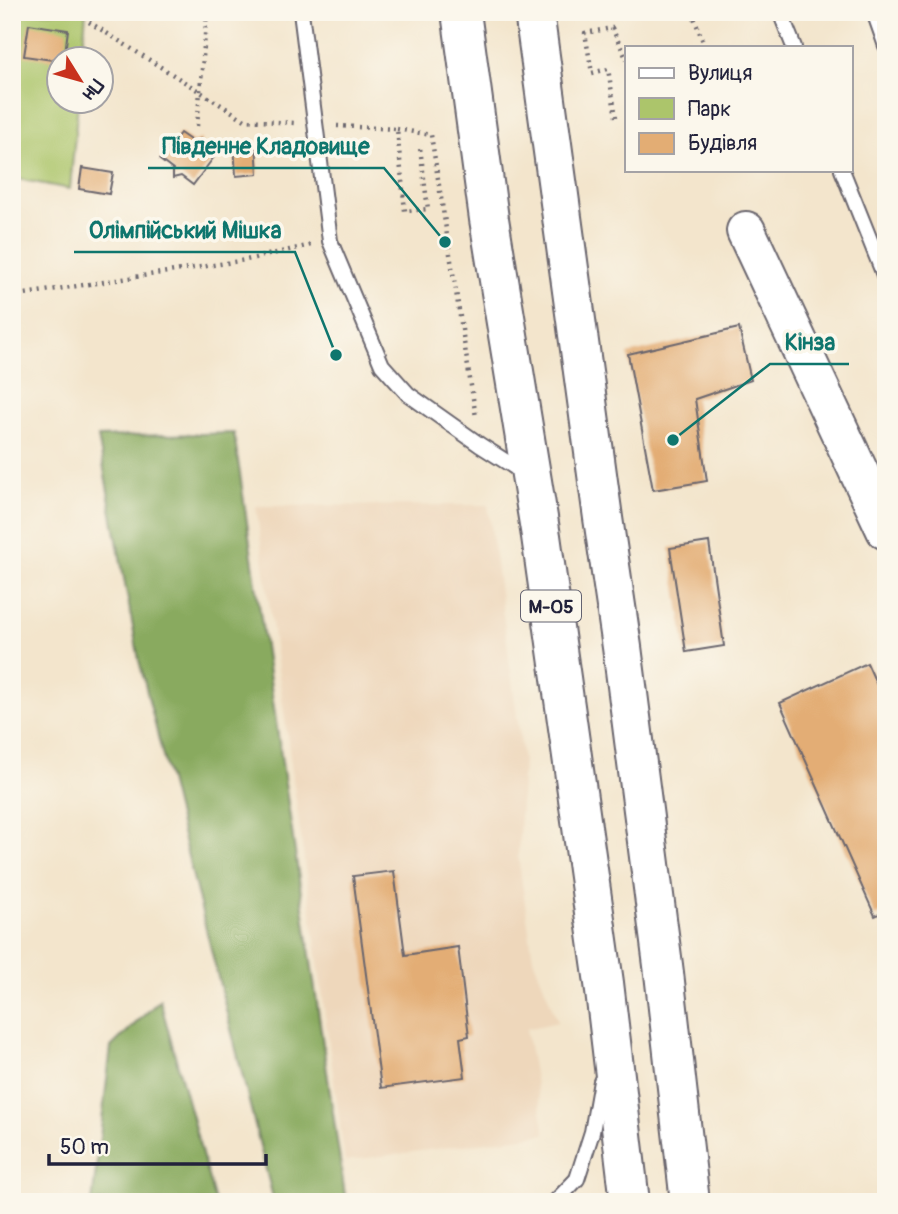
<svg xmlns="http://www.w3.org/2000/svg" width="898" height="1214" viewBox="0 0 898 1214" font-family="Pangolin,sans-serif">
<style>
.built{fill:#eed7bb}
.green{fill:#acc56b;stroke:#677453;stroke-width:2}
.forest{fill:#89aa5f;stroke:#56664d;stroke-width:2}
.building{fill:#e3ad74}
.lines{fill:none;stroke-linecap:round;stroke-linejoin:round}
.lane-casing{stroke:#6b666e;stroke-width:18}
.secondary-casing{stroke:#6b666e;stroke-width:42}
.highway-casing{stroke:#6b666e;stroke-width:42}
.path{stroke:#6b666e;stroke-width:4.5;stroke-dasharray:2 5;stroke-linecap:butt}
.lane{stroke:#fff;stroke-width:14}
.secondary{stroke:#fff;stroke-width:38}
.highway{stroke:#fff;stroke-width:38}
.labels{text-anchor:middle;stroke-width:7;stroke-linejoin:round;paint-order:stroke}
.shield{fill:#fbf7ec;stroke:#636270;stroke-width:2}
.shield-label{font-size:19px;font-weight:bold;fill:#22223b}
.leader{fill:none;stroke:#0f766e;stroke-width:2.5}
.callout-dot{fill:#0f766e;stroke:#fbf7ec;stroke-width:2.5}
.callout-label{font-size:23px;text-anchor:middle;font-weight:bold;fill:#0f766e;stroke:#fbf7ec;stroke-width:7;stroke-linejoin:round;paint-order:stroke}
</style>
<rect width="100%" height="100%" fill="#fbf7ec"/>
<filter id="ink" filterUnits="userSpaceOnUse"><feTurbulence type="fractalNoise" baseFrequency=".0143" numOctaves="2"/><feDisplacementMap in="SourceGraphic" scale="14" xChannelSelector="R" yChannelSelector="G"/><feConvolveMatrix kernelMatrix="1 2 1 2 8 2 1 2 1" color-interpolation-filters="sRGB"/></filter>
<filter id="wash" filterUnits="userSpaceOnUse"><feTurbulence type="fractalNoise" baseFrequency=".00686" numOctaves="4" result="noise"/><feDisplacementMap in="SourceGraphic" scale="28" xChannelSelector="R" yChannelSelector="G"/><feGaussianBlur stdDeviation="1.57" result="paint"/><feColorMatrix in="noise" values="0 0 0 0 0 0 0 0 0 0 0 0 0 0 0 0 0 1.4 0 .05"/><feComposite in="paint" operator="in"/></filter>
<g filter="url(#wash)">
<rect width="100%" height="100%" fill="#f3e5cc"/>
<polygon class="built" points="488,505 523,760 518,856 533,958 558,1022 526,1029 545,1134 345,1161 256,506"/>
<polygon class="green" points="12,12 86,12 82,59 60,60 60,102 78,102 70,189 12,178"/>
<g class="forest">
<polygon points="234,433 346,1202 274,1202 139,660 98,437"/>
<polygon points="160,1000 215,1202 92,1202 111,1047"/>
</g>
<g id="blocks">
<g class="building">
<polygon points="29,24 68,30 64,60 60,60 60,61 24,56"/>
<polygon points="180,133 193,142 201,139 201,147 214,157 193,185 181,176 173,178 173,170 160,160 167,150 164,141 174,141"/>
<polygon points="256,143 258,174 236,176 234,144"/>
<polygon points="82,168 113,173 109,194 79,189"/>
<polygon points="739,328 751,380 695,399 707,481 653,490 628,354"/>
<polygon points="709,542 724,646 686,652 670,548"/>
<polygon points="867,663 886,705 886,911 875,916 780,703"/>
<polygon points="394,871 405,955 458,947 469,1036 460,1038 465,1077 381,1088 353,876"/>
</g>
</g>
</g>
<g filter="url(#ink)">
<use href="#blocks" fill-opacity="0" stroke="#6b666e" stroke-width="2"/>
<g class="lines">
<defs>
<g id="lane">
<polyline points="301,12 330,241 382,365 408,394 480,445 524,473"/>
<polyline points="780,12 794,47"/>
<polyline points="874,12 886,46"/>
<polyline points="842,170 886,280"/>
<polyline points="555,1202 577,1179 592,1132 601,1081"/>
</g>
<polyline id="secondary" points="746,231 886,530"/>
<g id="highway">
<polyline points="461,12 489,219 541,536 604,983 630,1202"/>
<polyline points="534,12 603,518 622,647 664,973 690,1202"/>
</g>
</defs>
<use href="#lane" class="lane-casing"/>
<use href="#secondary" class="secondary-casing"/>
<use href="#highway" class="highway-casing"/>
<g class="path">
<polyline points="692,12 705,47"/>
<polyline points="89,22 245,120 294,123"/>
<polyline points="616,117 608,69 592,73 585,33 612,28 627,60"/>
<polyline points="197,126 207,12"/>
<polyline points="337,126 397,129 405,211 428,209 420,148"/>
<polyline points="397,129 431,135 476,417"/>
<polyline points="12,296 246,260 311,245"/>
</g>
<use href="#lane" class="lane"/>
<use href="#secondary" class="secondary"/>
<use href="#highway" class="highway"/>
</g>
</g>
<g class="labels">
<rect class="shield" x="521" y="590.5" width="60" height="31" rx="5"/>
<g class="shield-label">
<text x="551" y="613">М-05</text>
</g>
</g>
<path class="leader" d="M445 242L384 168H148M336 355L295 252H74M673 440L770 364H849"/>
<g class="callout-dot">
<circle cx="445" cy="242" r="7"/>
<circle cx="336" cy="355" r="7"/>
<circle cx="673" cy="440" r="7"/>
</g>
<g class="callout-label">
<text x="266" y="154">Південне Кладовище</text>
<text x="185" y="238">Олімпійський Мішка</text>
<text x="810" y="350">Кінза</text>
</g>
<rect width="898" height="1214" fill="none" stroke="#fbf7ec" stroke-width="42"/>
<rect x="625" y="46" width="228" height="126" fill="#fbf7ec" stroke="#a4a2a5" stroke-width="2"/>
<rect x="639" y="68" width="35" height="10" fill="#ffffff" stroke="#a4a2a5" stroke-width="2"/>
<text x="688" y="80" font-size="21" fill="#22223b">Вулиця</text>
<rect x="639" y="98" width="35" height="21" fill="#acc56b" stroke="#a4a2a5" stroke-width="2"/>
<text x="688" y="116" font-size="21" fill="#22223b">Парк</text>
<rect x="639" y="133" width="35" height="21" fill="#e3ad74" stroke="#a4a2a5" stroke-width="2"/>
<text x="688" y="150" font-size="21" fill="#22223b">Будівля</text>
<g transform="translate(80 80) rotate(127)"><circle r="33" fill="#fbf7ec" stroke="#a4a2a5" stroke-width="2"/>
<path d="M0-5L12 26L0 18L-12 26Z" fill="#c8321e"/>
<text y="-10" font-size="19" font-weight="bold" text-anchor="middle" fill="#22223b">Пн</text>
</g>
<path d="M49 1154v10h217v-10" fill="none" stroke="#22223b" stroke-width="3.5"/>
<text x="60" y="1154" font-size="21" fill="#22223b" stroke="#fbf7ec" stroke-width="5" paint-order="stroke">50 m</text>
</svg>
